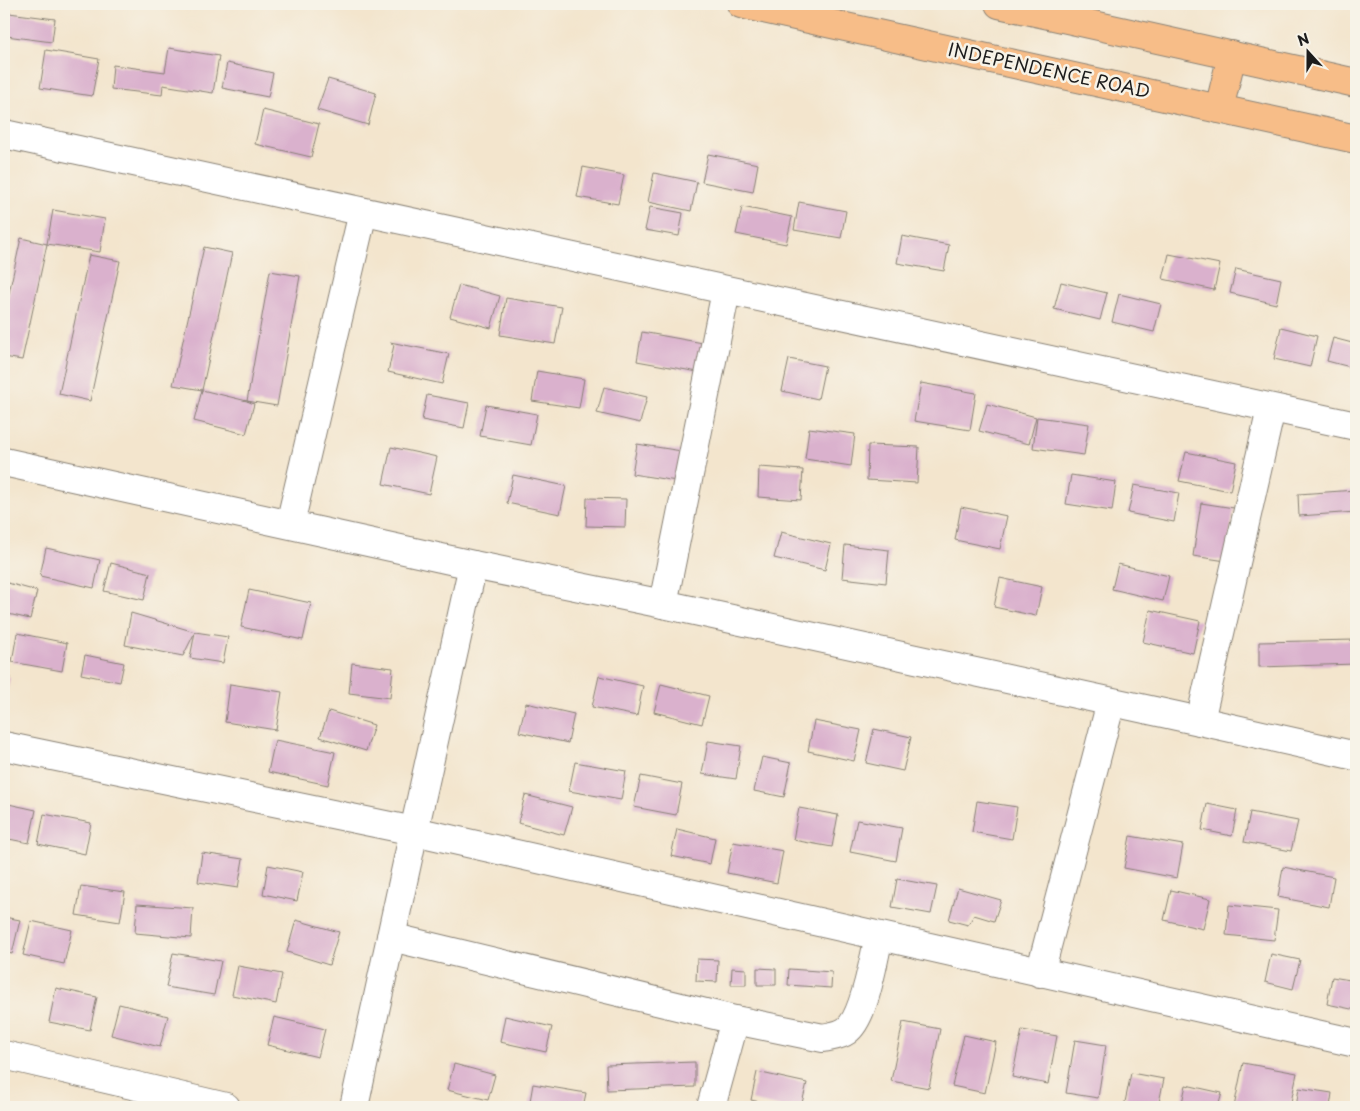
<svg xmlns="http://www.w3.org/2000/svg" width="1360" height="1111" viewBox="0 0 1360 1111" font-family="'Playpen Sans',sans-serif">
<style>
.building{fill:#dab1cd}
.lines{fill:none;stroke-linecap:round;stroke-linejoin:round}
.minor-casing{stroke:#888074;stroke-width:30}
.major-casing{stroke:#888074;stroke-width:30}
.minor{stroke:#fff;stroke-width:28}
.major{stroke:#f7bd88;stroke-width:28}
.labels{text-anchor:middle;stroke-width:5;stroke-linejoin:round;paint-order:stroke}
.street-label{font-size:18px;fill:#1c1c1c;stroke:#f7f3e8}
</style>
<rect width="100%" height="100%" fill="#f7f3e8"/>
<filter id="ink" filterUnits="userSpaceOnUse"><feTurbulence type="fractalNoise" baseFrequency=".02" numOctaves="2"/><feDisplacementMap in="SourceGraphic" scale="10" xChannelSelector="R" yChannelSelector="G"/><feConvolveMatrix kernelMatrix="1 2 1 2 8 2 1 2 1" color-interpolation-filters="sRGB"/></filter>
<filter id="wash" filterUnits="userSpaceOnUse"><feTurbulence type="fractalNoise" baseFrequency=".0096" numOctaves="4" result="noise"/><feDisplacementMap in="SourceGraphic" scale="20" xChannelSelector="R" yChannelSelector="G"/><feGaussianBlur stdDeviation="1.12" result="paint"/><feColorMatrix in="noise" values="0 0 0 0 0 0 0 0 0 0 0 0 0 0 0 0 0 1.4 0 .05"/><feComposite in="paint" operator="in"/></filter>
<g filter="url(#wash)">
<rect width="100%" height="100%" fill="#f3e5cd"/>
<g id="blocks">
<g class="building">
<polygon points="9,13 55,19 52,42 6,36"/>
<polygon points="169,48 219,56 213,93 163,85 162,95 111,89 113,65 165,72"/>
<polygon points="46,50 99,59 92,96 40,88"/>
<polygon points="227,63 273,73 268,97 222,88"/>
<polygon points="328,79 376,93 368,125 317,110"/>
<polygon points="263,110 319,124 311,157 255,144"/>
<polygon points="708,154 758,164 753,192 702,182"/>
<polygon points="583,167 624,175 618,204 577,197"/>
<polygon points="654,173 697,182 691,211 648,202"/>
<polygon points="799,202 846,211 841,238 794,230"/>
<polygon points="650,207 683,213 679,236 645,230"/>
<polygon points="742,207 792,217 786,244 736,234"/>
<polygon points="53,210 105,219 100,252 47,244 22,360 4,357 4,316 21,238 47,244"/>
<polygon points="902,236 949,245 944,271 897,263"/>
<polygon points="204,247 232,253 202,390 173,385"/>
<polygon points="1169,254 1220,264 1214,290 1163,279"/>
<polygon points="89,255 120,261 90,401 59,394"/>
<polygon points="1236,269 1281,279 1276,304 1230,293"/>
<polygon points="270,271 300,276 277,406 247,401 254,404 246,434 194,421 202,390 247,401"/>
<polygon points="1061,282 1107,293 1100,320 1054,309"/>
<polygon points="459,285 500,296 491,328 450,317"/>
<polygon points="1119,294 1161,304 1154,332 1112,322"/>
<polygon points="506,298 562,307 555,344 500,335"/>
<polygon points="1281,327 1317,336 1310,367 1274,359"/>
<polygon points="642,332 703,343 698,372 637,361"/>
<polygon points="1333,338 1356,344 1356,360 1354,368 1327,361"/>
<polygon points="390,342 449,354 442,384 388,372 394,345"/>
<polygon points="789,359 825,366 818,399 782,391"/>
<polygon points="537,371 584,379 579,408 532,401"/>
<polygon points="921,383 976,393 970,430 914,421"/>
<polygon points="604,387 647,397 640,423 597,413"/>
<polygon points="427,395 469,403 464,428 422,420"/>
<polygon points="987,404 1036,417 1029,444 979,431"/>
<polygon points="486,405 537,414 531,445 480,436"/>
<polygon points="1037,417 1089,424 1084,455 1033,448"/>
<polygon points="809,428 855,434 851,466 805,459"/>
<polygon points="637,444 688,452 683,482 632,474"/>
<polygon points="868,445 919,447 917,483 867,480"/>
<polygon points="391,447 437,457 429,494 383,484"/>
<polygon points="1186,452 1236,462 1230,491 1179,481"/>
<polygon points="759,467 803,470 801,500 758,497"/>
<polygon points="513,475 566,486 560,514 507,503"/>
<polygon points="1071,475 1116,482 1112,511 1066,504"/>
<polygon points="1134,485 1179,493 1174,522 1128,513"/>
<polygon points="1356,490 1356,512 1299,516 1298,494"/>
<polygon points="587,498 626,499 625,527 586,526"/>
<polygon points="1201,503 1234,508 1226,561 1193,556"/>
<polygon points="961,507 1007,516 1000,549 955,540"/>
<polygon points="781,532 831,544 825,570 774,558"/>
<polygon points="845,545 889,550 886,583 842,578"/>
<polygon points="46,548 100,560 94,588 40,576"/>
<polygon points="111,563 150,573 144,600 104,591"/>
<polygon points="1118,564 1169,576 1163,601 1112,589"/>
<polygon points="1000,578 1042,587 1036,616 994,607"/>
<polygon points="4,582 37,591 30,619 4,613"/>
<polygon points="249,590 311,603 303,640 241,627"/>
<polygon points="1150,610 1200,621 1193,653 1143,642"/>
<polygon points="131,613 195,632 183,656 125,645"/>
<polygon points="195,632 228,637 223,663 190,658"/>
<polygon points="17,633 67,643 62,671 12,662"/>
<polygon points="1356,640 1356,664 1259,667 1259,642"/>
<polygon points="85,655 124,663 120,682 81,674"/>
<polygon points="352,663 393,668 390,698 349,693"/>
<polygon points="4,676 10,677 5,700 4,700"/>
<polygon points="599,676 643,686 637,716 592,707"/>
<polygon points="230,684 282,692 276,730 225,722"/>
<polygon points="661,684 709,696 702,724 654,712"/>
<polygon points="526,703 574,714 568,743 519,732"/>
<polygon points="329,711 374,725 366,751 320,737"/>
<polygon points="814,721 861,730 854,761 808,751"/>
<polygon points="874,729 911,737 903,771 866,763"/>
<polygon points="275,740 335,752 328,785 268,772"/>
<polygon points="708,741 741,746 736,779 702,774"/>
<polygon points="762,757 791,763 784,797 754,791"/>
<polygon points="575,762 626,771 621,800 569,791"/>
<polygon points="641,776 682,784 676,815 634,807"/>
<polygon points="525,795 572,807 564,835 518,823"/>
<polygon points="977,801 1017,807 1012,839 972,832"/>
<polygon points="4,803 36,810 29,843 4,838"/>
<polygon points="1207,804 1237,810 1232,836 1202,830"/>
<polygon points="799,808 838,815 832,847 793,840"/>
<polygon points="1250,812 1298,821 1291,851 1244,842"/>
<polygon points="44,814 91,823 85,854 38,844"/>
<polygon points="857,820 902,828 896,861 850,852"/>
<polygon points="677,829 715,838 710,864 671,856"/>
<polygon points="1130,836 1183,845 1177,878 1124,868"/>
<polygon points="733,842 783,851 777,883 727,873"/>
<polygon points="202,853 243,859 238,888 198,882"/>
<polygon points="268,865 303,872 297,901 263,894"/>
<polygon points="1283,867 1334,877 1329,907 1278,897"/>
<polygon points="897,879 937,886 931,914 892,907"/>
<polygon points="81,886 125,892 120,922 76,915"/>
<polygon points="958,888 1001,900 994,921 974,915 968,925 949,920"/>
<polygon points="1171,890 1210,899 1203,929 1164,920"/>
<polygon points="137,904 193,908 191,938 135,933"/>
<polygon points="1229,905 1278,910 1274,940 1226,935"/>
<polygon points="4,917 20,920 12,954 4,952"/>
<polygon points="296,920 339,932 329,965 287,952"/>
<polygon points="31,921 72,930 64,964 23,955"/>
<polygon points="173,953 221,961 214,995 166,987"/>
<polygon points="1271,954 1300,960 1293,989 1265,982"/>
<polygon points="697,959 718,960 717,982 696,981"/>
<polygon points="238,966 282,974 276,1004 232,995"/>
<polygon points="732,968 746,969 746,985 731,985"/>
<polygon points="757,968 776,969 776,985 757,985"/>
<polygon points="789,969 832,972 831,988 788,985"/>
<polygon points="1332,977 1356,981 1356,1010 1327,1004"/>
<polygon points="56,988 97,997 90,1030 49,1022"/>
<polygon points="119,1004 168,1016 160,1047 111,1035"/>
<polygon points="505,1016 552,1027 546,1052 500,1042"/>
<polygon points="274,1017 325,1029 318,1057 267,1045"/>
<polygon points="903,1022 940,1029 929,1088 891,1081"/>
<polygon points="1022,1030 1057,1036 1048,1084 1012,1077"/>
<polygon points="964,1035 996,1042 985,1093 952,1086"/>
<polygon points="1075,1040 1106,1045 1098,1098 1066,1093"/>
<polygon points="695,1062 695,1087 607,1090 606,1065"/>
<polygon points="1243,1063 1297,1073 1290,1107 1234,1107"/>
<polygon points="454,1064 495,1075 488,1100 447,1090"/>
<polygon points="757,1072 807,1083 801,1107 781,1107 751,1100"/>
<polygon points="1131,1073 1164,1079 1158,1107 1124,1107"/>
<polygon points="533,1084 586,1093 583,1107 529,1107"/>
<polygon points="1186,1085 1222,1093 1218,1107 1181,1107"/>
<polygon points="1299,1088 1332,1093 1330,1107 1296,1107"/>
</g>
</g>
</g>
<g filter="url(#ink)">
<use href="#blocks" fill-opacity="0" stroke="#888074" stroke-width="1"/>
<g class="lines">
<defs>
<g id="minor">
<polyline points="4,134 1356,426"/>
<polyline points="4,462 473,565 663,604 1200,721 1356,756"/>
<polyline points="290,524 363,212"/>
<polyline points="663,604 726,291"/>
<polyline points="1200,721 1271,409"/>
<polyline points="4,746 414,831 1356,1043"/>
<path d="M391,937L735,1020L823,1038C831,1036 839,1036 846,1031C865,1018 873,960 879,937"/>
<polyline points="1040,973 1111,702"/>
<polyline points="4,1055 226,1107"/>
<polyline points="354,1107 414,831 473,565"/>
<polyline points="711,1107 735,1020"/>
</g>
<g id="major">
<polyline points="741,4 1356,139"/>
<polyline points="999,4 1356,83"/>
<polyline points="1219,109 1232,55"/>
</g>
</defs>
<use href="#minor" class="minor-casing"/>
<use href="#major" class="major-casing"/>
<use href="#minor" class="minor"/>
<use href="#major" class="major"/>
</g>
</g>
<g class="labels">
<g class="street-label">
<text transform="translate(1049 71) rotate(12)" y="6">INDEPENDENCE ROAD</text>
</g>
</g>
<rect width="1360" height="1111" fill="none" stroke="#f7f3e8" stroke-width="20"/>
<g transform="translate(1308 52) rotate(339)" stroke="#f7f3e8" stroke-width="4" paint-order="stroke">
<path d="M0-4L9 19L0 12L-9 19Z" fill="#1c1c1c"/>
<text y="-8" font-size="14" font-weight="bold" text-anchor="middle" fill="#1c1c1c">N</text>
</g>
</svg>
